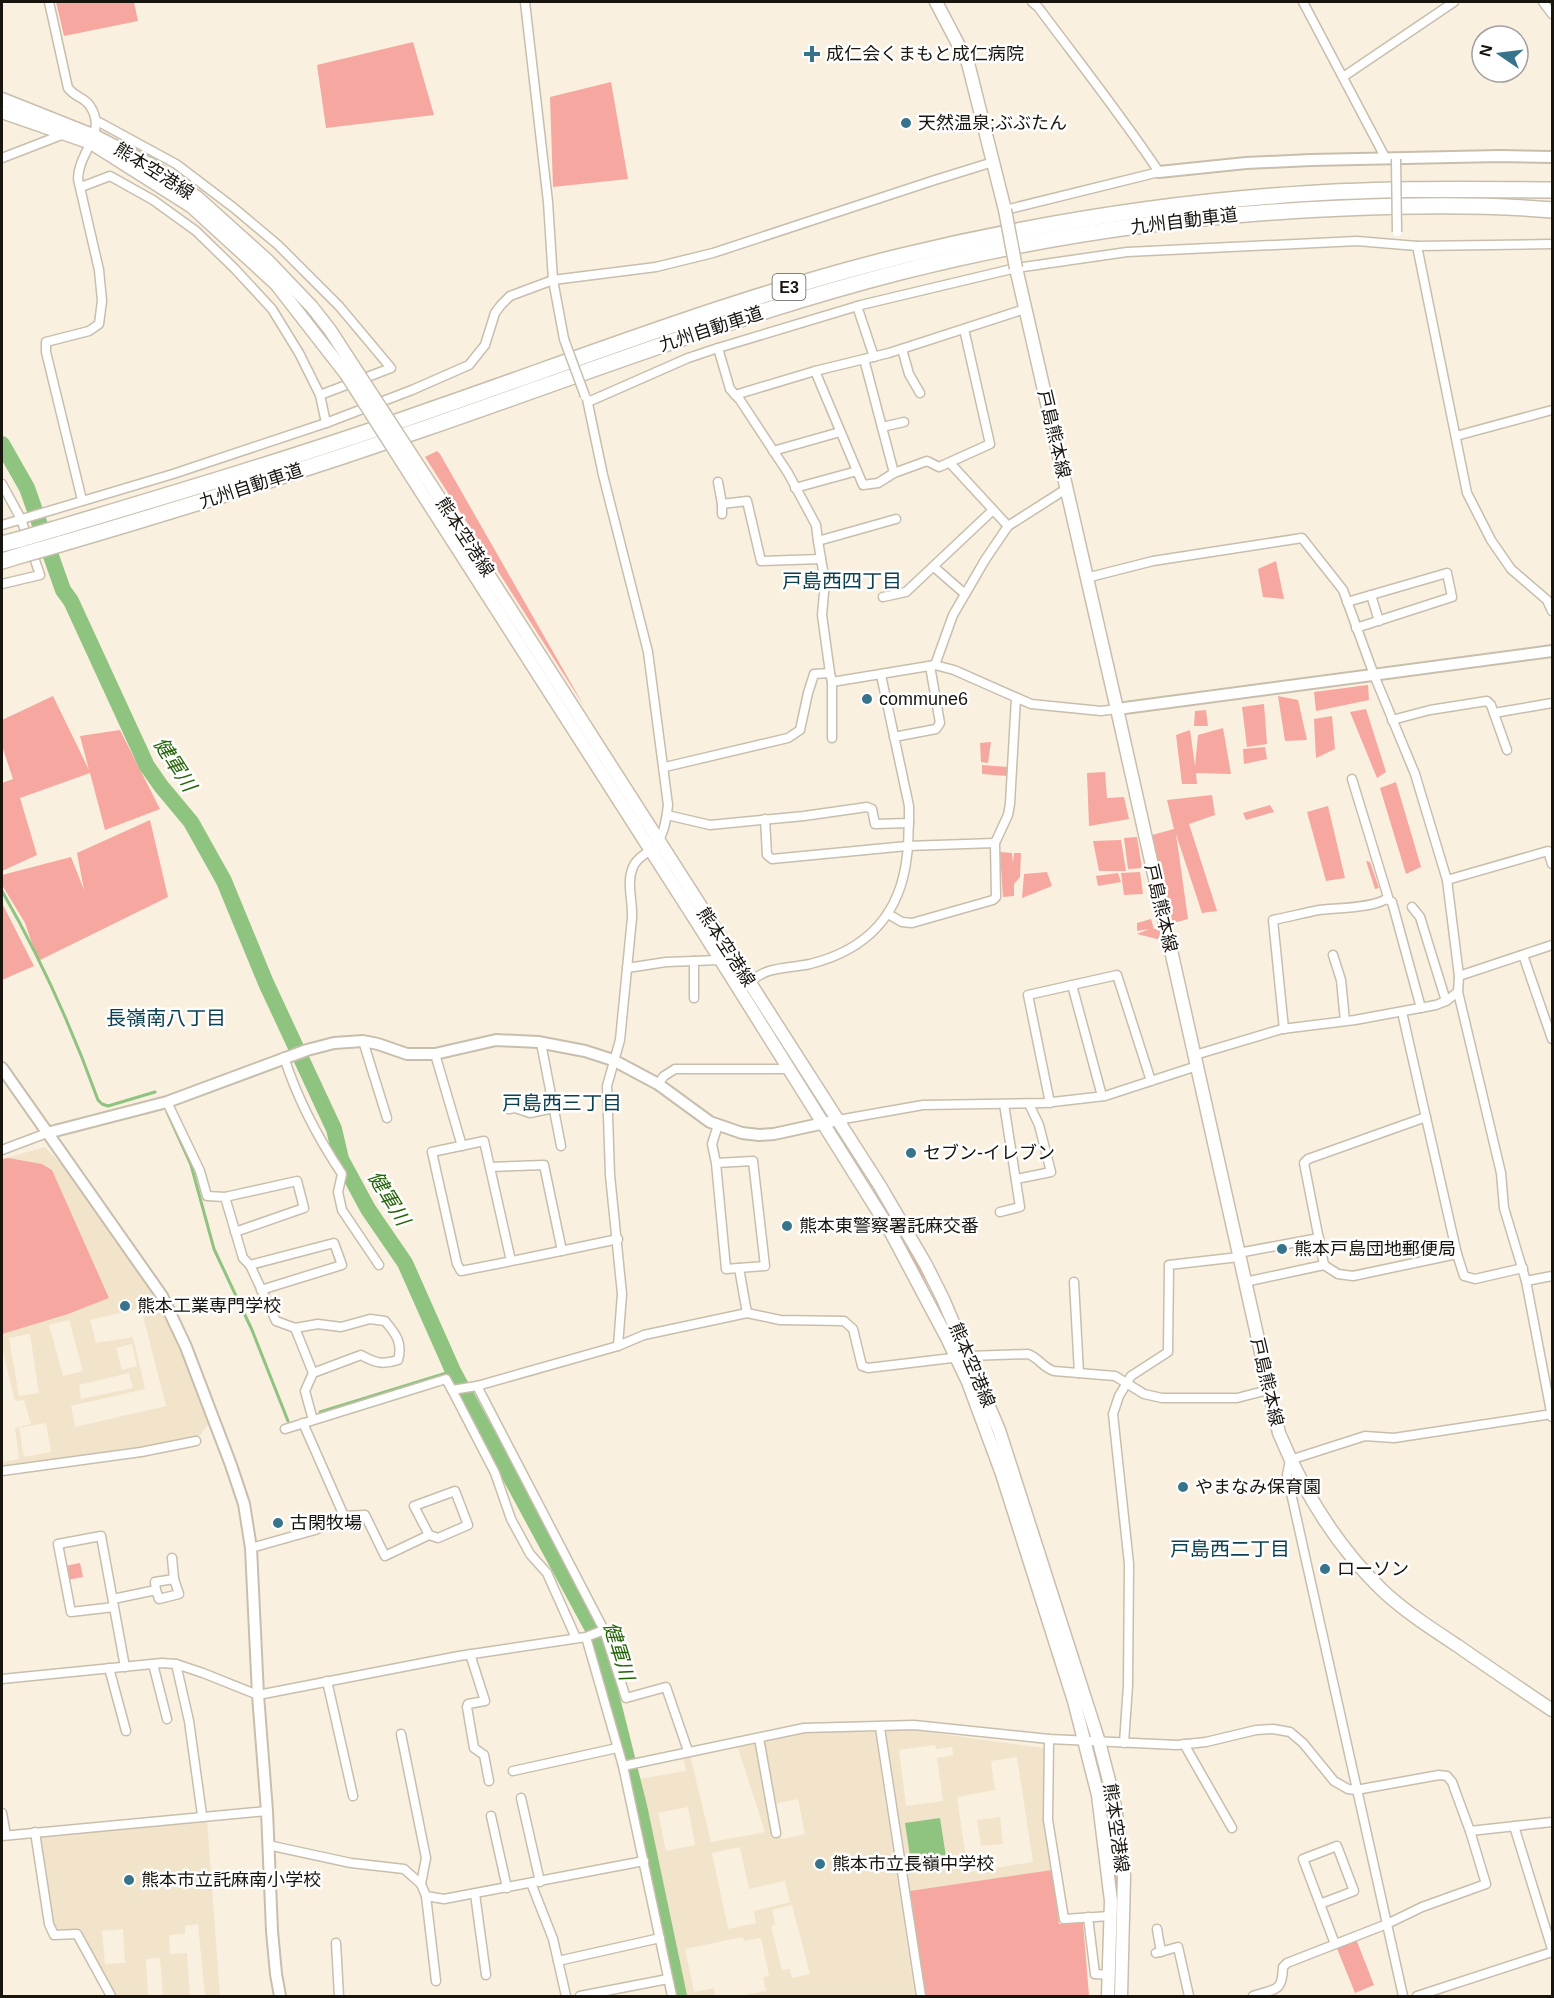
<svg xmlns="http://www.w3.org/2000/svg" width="1554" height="1998" viewBox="0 0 1554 1998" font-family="Arial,'Noto Sans JP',sans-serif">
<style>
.built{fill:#f2e4cb;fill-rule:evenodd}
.green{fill:#f6a7a0}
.water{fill:#8fc380}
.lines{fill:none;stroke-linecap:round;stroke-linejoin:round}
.stream{stroke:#8fc380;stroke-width:3}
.river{stroke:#8fc380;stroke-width:16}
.minor-casing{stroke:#c8bead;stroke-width:11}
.tertiary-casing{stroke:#c8bead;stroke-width:14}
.secondary-casing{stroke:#c8bead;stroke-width:15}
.motorway-casing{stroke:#c8bead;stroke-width:18}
.minor{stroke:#fff;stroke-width:8}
.tertiary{stroke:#fff;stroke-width:10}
.secondary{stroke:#fff;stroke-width:12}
.motorway{stroke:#fff;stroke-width:15}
.minor-bridge-casing{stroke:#c8bead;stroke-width:11;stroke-linecap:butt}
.secondary-bridge-casing{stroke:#c8bead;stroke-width:15;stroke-linecap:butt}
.motorway-bridge-casing{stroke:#c8bead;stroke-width:18;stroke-linecap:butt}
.minor-bridge{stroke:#fff;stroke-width:8}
.secondary-bridge{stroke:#fff;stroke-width:12}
.motorway-bridge{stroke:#fff;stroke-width:15}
.poi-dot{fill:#37748b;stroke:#fff;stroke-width:2}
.labels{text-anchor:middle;stroke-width:5;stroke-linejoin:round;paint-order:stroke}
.shield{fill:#fff;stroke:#5d5a56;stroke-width:1.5}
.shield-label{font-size:16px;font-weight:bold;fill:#18140e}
.poi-label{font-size:18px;fill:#18140e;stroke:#fff;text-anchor:start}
.street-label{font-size:18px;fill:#18140e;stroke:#fff}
.neighbourhood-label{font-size:20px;fill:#0b4051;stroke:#fff}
.water-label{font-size:20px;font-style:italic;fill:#246507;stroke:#fff}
</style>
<rect width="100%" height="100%" fill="#faf0df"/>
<g class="built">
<path d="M45,1147L63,1166L158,1299L186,1361L209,1423L196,1441L141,1452L2,1466V1462L19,1459L15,1428L31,1424L24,1400L15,1401L2,1348V1334L40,1320L78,1230L52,1170L8,1158L2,1159ZM141,1308L166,1406L75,1427L71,1406L145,1389L133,1337L96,1343L90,1320ZM69,1320L83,1371L63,1376L49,1325ZM30,1334L39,1393L19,1396L9,1338ZM132,1344L137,1366L122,1370L116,1348ZM129,1373L133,1388L81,1399L79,1385ZM46,1423L51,1452L24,1457L19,1428Z"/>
<path d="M912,1730L1044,1748L1048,1845L1059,1924L1083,1923L1089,1996H926L886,1731ZM935,1745L936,1749L952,1747L953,1755L937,1758L943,1801L906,1806L899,1750ZM1017,1757L1033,1862L968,1872L957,1797L995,1790L991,1761Z"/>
<path d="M810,1732H875L915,1996H739L766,1991L763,1977L769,1976L761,1938L744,1941L743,1937L685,1949L694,1992L714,1988L716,1996H684L638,1779L686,1771L683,1756L690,1755L711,1842L765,1832L738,1748L745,1743ZM798,1799L805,1834L782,1839L774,1804ZM688,1807L695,1845L666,1851L658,1813ZM740,1847L749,1889L785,1881L790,1902L754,1911L756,1923L728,1929L712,1853ZM792,1905L810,1974L792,1978L790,1969L782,1970L771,1926L775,1924L772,1910Z"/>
<polygon points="1000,1817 1003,1844 981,1846 977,1820"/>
<path d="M207,1819L220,1996H205L198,1924L185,1926V1934L169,1935L170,1954L187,1953L190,1996H163L160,1958L146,1959L148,1996H116L81,1930H69L60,1933L54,1928L39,1835ZM123,1929L125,1963L105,1964L102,1931Z"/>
</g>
<g class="green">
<polygon points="56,2 134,2 138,21 64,36"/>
<polygon points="413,42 434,115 326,128 317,65"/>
<polygon points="611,82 628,179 553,187 550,97"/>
<polygon points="437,451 440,454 584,706 425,457"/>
<polygon points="1276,561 1284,599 1263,597 1258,569"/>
<polygon points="1368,685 1369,700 1316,711 1314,692"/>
<polygon points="53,696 89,770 80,736 120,730 160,809 105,830 90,773 20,798 37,855 2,871 2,783 13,779 2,746 2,720"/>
<polygon points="1278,696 1298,700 1307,740 1285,741"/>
<polygon points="1264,704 1267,744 1247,747 1242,707"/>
<polygon points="1366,709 1386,772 1377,778 1350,712"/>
<polygon points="1206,710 1208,726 1194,726 1195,711"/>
<polygon points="1332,716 1335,749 1316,758 1314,719"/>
<polygon points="1223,728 1231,774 1196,773 1197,784 1182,784 1176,735 1190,730 1195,766 1198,735"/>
<polygon points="991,742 988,763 981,762 980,743"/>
<polygon points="1265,747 1267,759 1244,764 1243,749"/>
<polygon points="982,765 1008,767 1007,776 982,774"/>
<polygon points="1105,772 1107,798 1124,797 1129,819 1089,826 1087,773"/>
<polygon points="1396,782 1421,867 1406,874 1380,788"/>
<polygon points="1212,795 1215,815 1189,824 1217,911 1202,913 1176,834 1188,919 1170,924 1145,837 1174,829 1167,800"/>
<polygon points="1270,805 1274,812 1246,820 1243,813"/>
<polygon points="1328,806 1345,878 1326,881 1307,812"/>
<polygon points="150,820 168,897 38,961 25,923 2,885 2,875 71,857 84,890 77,853"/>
<polygon points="1137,837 1142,868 1128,869 1124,838"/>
<polygon points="1121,840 1126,871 1099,871 1093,841"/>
<polygon points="1000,852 1012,853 1013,863 1014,853 1021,853 1020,877 1014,884 1014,896 1003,897"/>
<polygon points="1366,861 1370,862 1379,888 1375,889"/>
<polygon points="672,869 818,1098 814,1101 746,994"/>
<polygon points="1047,872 1052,886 1022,898 1024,874"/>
<polygon points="1140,872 1143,894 1124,895 1121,873"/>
<polygon points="1118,873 1121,882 1098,886 1096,876"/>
<polygon points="2,903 34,966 2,980"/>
<polygon points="1151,919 1154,929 1162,926 1165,941 1137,934 1149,929 1137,931 1137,923"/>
<polygon points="8,1158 42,1164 52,1170 109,1298 68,1314 2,1334 2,1159"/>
<polygon points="859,1162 919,1264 932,1299"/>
<polygon points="80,1563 83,1577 67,1580 65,1566"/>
<path d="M1102,1771H1103C1112,1824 1119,1877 1119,1932C1119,1953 1115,1975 1113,1996L1114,1887Z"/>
<polygon points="1052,1870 1059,1924 1083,1923 1089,1996 926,1996 910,1891"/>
<polygon points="1356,1939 1374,1985 1355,1993 1336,1946"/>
</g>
<polygon class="water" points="940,1818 946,1857 911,1863 905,1823"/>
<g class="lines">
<g class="stream">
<path d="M2,891C40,957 72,1028 98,1100L102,1104L108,1106L155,1092"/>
<polyline points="167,1112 191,1165 214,1249 252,1330 288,1421"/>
<polyline points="320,1412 453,1371"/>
</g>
<polyline class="river" points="2,444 27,488 63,590 71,601 147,766 161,786 191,822 224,881 266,983 334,1129 341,1159 368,1209 405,1263 453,1371 596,1635 639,1806 679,1996"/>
<defs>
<g id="minor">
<path d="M49,2L68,88C76,98 84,97 90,106C108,133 78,152 78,179L99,270L102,301L99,324L89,331L46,342V352L82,500"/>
<polyline points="525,2 548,202 553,280 564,339"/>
<polyline points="1303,2 1386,159"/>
<polyline points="1543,2 1552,14"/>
<polyline points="1343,77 1454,2"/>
<polyline points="97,121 176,164 234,208 278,245 339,306 391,368 320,395"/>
<polyline points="2,158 64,134"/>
<polyline points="81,187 110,176 153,200 196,231 234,268 272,309 299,353 320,395 326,423"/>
<path d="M1005,210L1159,172C1121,115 1079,62 1038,7L1032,2"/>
<polyline points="1417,246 1467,493 1491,540 1511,569 1547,600 1552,611"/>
<polyline points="857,306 874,357"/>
<polyline points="718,348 730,389 740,400 788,473 816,525 818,541"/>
<polyline points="902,349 909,374 920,393"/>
<polyline points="864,359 894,473"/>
<polyline points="815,371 863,485 878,483 894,473 927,461 939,467 990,444 964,329"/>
<polyline points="735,395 815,371 889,353 1025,309"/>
<path d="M587,399L603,475L648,652L668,805C666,821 664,840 649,851C643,856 636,859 633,867C626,883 633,900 632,918L620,1040L607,1086L610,1175L622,1294L618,1346"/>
<polyline points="588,402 688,358 718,348 861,305 1016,268 1127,252 1357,241 1417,246 1552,244"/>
<polyline points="882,427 904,422"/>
<polyline points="1456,436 1552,410"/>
<polyline points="773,451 840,432"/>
<polyline points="950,463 1008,526"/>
<polyline points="718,482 722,504 722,514"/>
<polyline points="2,484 21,519 40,575 2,584"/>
<polyline points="795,488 857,471"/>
<polyline points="722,504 747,501 761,561 821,559"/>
<polyline points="2,525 173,474 326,423 412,390 469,365 485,345 495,313 501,305 510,296 553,280 656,267 713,253 935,180 993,162"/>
<polyline points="934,567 965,594"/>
<polyline points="1086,578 1153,561 1302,538 1343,590 1374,675 1415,774 1447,880 1459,976 1458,992 1501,1173 1504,1208 1526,1281 1552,1417"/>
<polyline points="1371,595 1379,621"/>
<polyline points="883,597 906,592 993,510"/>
<polyline points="1347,602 1447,573 1452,597 1356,628"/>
<polyline points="935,665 953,615 985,560 1008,526 1066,489"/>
<polyline points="830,673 822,615 825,582 818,541 896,519"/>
<polyline points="832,682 832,738"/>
<polyline points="1494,713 1552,703"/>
<polyline points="1392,720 1430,710 1487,701 1491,705 1507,750"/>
<polyline points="894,737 936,729 940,723 930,666"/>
<polyline points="665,767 788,738 800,730 808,693 814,674 830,673 832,682 935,665 954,670 1031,704 1101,711 1117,709"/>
<polyline points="667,815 710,825 804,816 867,807 872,809 875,824 909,823 909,806 881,675"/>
<polyline points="765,819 767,855 772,859 907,846 995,843"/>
<polyline points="1447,880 1548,851 1552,864"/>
<polyline points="1387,899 1392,902 1421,1008"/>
<polyline points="1412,907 1420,917 1446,1001"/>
<polyline points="888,914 902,922 912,923 993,900 996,897 995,843 1008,815 1010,804 1016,698"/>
<polyline points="1333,955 1341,980 1345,1021"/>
<polyline points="1523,955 1552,1039"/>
<polyline points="627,968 666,962 694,961"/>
<polyline points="1459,976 1552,945"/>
<path d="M748,982C755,978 762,973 769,971C782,967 796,967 810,964C867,950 901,914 907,855C909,845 908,833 909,823"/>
<polyline points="1072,985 1102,1096"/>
<polyline points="694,998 694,961 719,960"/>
<polyline points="1402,1012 1457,1254 1464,1276 1475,1279 1523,1268"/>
<path d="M1284,1029L1273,920C1288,917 1304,913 1319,910C1335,908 1379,908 1388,897L1352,779"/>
<polyline points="363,1041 387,1118"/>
<polyline points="541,1043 561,1146"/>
<polyline points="435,1054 462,1146"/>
<polyline points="1195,1055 1282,1029 1355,1020 1436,1005 1446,1001 1458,992"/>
<path d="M284,1057C297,1098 318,1138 342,1174L338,1192L342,1210L379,1265"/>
<polyline points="658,1084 664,1076 675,1069 787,1069"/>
<path d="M167,1102L200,1171L207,1196L225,1197L243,1258L250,1265L276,1321L295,1328L318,1324L341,1327L370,1319L385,1321C396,1334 403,1343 398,1360C383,1365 375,1363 361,1355L313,1373L305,1391L313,1420"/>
<polyline points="1050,1103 1028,995 1117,975 1151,1081"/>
<polyline points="509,1109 515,1108 530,1113 554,1108"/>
<polyline points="838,1120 923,1105 1044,1103 1105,1096 1197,1066"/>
<polyline points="2,1150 47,1133"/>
<polyline points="716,1163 726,1269 765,1266 753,1161 716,1163 712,1144 718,1125"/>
<polyline points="490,1167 544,1165 562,1251"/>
<polyline points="1016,1179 1051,1172 1039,1125 1029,1104"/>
<polyline points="225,1197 297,1181 304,1208 235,1232"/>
<polyline points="1000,1212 1020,1207 1004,1104"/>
<polyline points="1238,1253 1319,1238"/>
<path d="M511,1261L484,1141L432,1152L457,1264L461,1271C513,1261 566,1250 618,1239"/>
<polyline points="250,1265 334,1243 342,1265 261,1290"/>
<polyline points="1324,1265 1304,1163 1308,1159 1426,1117"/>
<polyline points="739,1268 747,1313"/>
<polyline points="1526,1281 1552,1276"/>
<polyline points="1074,1282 1079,1373"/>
<polyline points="1245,1282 1324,1265 1338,1274 1353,1276 1457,1254"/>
<polyline points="295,1328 313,1373"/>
<polyline points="477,1386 604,1630 626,1698 666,1687 688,1751"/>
<polyline points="452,1390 495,1473 511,1519 530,1554 547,1573 576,1638"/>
<polyline points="303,1423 344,1516"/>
<path d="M285,1429L446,1379L452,1390L477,1386L618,1346L644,1335L747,1313L780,1320L844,1321L853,1329L862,1366L868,1368L969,1356L1028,1354C1038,1357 1043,1368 1054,1371L1115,1376L1144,1394L1162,1398H1237L1268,1390"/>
<polyline points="2,1471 141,1452 196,1441"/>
<polyline points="251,1548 315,1530 344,1516 365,1515 385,1556 429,1535 438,1538 468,1525 455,1491 414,1506 429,1535"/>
<polyline points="172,1558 174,1579"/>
<polyline points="113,1599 156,1590 155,1582 174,1579 179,1594 159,1599 156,1590"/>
<polyline points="114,1607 71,1612 58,1544 101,1536 125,1667"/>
<polyline points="586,1637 623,1766 672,1996"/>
<polyline points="470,1654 485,1701 468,1704 467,1707 474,1748 484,1755 489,1781"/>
<polyline points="153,1664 167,1719"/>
<polyline points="176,1664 189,1721 202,1815"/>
<polyline points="109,1668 126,1731"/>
<polyline points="2,1679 162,1663 176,1664 203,1673 258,1695 459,1656 586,1637 604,1630"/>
<polyline points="327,1681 353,1796"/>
<polyline points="880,1728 921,1996"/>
<polyline points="401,1734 426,1858 421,1884"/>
<polyline points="759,1738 776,1833"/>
<polyline points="1049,1739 1048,1820 1064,1919 1110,1916"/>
<polyline points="1124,1743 1128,1685 1129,1564 1113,1414 1119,1396 1131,1376 1168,1352 1169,1265 1239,1257"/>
<polyline points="1184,1744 1232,1828"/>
<polyline points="623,1766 804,1728 914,1725 1049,1739 1177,1745 1206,1742 1256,1730 1273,1729 1290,1732 1303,1743 1334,1781 1348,1789 1356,1790 1439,1775 1447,1776 1452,1782 1470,1831 1552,1822"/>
<polyline points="513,1771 617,1748"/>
<polyline points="521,1798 540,1882"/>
<polyline points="2,1813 6,1835"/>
<polyline points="491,1816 507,1888"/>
<polyline points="1514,1826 1552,1949"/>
<polyline points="35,1832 49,1924 54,1935 77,1934 111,1996"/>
<polyline points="2,1836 267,1811"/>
<polyline points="268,1845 351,1863 404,1869 421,1884 426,1896 444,1899 644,1861"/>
<polyline points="531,1883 553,1939 566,1996"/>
<polyline points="475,1894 486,1975"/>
<polyline points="426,1896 436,1981"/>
<polyline points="1320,1904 1354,1891 1337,1846 1303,1859 1335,1944"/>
<polyline points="1088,1917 1095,1974 1109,1975"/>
<polyline points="1157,1929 1161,1952"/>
<polyline points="336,1943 339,1996"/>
<polyline points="1156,1953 1178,1947 1189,1996"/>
<polyline points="558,1961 660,1938"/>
<polyline points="580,1996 668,1979"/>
<path d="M1253,1996C1276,1988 1282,1993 1283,1967L1287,1963L1387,1924L1422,1907L1486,1884L1470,1831"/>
<polyline points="1403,1996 1287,1475 1290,1460 1365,1436 1394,1438 1552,1414"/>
<polyline points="1417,1996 1552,1952"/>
</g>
<g id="tertiary">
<polyline points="1159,172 1246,163 1311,160 1499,156 1552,157"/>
<polyline points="1117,709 1552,651"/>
<polyline points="2,1068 162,1296 186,1347 231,1465 244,1504 251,1548 258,1695 267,1811 272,1931 276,1974 280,1996"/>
<polyline points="47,1133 167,1102 307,1050 334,1043 363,1041 378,1044 407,1054 435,1054 496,1040 538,1042 585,1051 613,1060 658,1084 710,1122 742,1133 759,1135 774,1134 838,1120"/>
</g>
<g id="secondary">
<polyline points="936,2 968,63 1005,210"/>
<polyline points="2,99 95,136 151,165 198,198 267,260 312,307 330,330 356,370"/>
<polyline points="2,112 91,143 192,207 276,284 346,374"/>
<path d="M1016,268L1117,709L1279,1433C1303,1491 1336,1545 1381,1589C1404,1611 1432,1629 1458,1646C1489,1668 1521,1689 1552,1710"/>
<polyline points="431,485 880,1186 926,1265 943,1299 999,1430 1099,1742 1113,1796 1119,1832 1124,1876 1121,1996"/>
<polyline points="420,490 700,927 888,1227 947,1338 968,1382 1002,1474 1074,1701 1098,1795 1111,1901 1108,1996"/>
</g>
<g id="motorway">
<path d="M55,529C179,492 303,455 425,412C582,358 736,297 898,257C1021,227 1146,206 1273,196C1366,188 1459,189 1552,190"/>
<polyline points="2,544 21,539"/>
<path d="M60,544C184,508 307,469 429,427C585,373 740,313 900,272C1045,235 1194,214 1344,208C1413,205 1483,204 1552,210"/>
<polyline points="2,561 25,554"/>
</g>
</defs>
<use href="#minor" class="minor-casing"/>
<use href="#tertiary" class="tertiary-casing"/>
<use href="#secondary" class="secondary-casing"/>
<use href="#motorway" class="motorway-casing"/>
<use href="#minor" class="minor"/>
<use href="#tertiary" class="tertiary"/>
<use href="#secondary" class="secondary"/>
<use href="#motorway" class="motorway"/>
<defs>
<g id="minor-bridge">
<polyline points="1396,159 1397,232"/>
<polyline points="564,339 585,396"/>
</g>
<g id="secondary-bridge">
<polyline points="1005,210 1016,268"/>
<polyline points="356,370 431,485"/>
<polyline points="346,374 420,490"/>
</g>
<g id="motorway-bridge">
<polyline points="21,539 55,529"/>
<polyline points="25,554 60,544"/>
</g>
</defs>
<use href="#minor-bridge" class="minor-bridge-casing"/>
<use href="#secondary-bridge" class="secondary-bridge-casing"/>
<use href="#motorway-bridge" class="motorway-bridge-casing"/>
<use href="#minor-bridge" class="minor-bridge"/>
<use href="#secondary-bridge" class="secondary-bridge"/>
<use href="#motorway-bridge" class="motorway-bridge"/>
</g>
<g class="poi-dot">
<path d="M809 45h6v6h6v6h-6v6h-6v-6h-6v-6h6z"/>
<circle cx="906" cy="123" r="6"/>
<circle cx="867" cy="699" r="6"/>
<circle cx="911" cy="1153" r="6"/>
<circle cx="787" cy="1226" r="6"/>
<circle cx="1282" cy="1249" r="6"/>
<circle cx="125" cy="1306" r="6"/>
<circle cx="1183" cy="1487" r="6"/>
<circle cx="278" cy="1523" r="6"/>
<circle cx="1325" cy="1569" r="6"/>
<circle cx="820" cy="1864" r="6"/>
<circle cx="129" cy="1880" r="6"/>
</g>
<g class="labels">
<rect class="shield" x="772.5" y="274" width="33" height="26" rx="4.5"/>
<g class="shield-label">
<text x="789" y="293">E3</text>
</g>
<g class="poi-label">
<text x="826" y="60">成仁会くまもと成仁病院</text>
<text x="918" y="129">天然温泉;ぶぶたん</text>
<text x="879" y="705">commune6</text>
<text x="923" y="1159">セブン-イレブン</text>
<text x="799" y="1232">熊本東警察署託麻交番</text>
<text x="1294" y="1255">熊本戸島団地郵便局</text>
<text x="137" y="1312">熊本工業専門学校</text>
<text x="1195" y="1493">やまなみ保育園</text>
<text x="290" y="1529">古閑牧場</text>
<text x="1337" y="1575">ローソン</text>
<text x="832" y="1870">熊本市立長嶺中学校</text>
<text x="141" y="1886">熊本市立託麻南小学校</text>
</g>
<g class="street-label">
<text transform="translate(154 171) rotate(32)" y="6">熊本空港線</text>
<text transform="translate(1184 221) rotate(-7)" y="6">九州自動車道</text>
<text transform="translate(711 329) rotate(-18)" y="6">九州自動車道</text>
<text transform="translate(1054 434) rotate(77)" y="6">戸島熊本線</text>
<text transform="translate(251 486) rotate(-18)" y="6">九州自動車道</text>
<text transform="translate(465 537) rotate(57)" y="6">熊本空港線</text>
<text transform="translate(1161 908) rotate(77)" y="6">戸島熊本線</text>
<text transform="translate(726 947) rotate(57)" y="6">熊本空港線</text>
<text transform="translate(972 1365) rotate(67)" y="6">熊本空港線</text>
<text transform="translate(1267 1382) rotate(77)" y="6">戸島熊本線</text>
<text transform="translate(1116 1828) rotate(82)" y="6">熊本空港線</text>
</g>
<g class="neighbourhood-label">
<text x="842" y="588">戸島西四丁目</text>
<text x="166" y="1025">長嶺南八丁目</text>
<text x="562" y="1110">戸島西三丁目</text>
<text x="1230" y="1556">戸島西二丁目</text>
</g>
<g class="water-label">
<text transform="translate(175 764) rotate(57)" y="7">健軍川</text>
<text transform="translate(389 1198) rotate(58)" y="7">健軍川</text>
<text transform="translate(619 1651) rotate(73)" y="7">健軍川</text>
</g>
</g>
<rect width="1554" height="1998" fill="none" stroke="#18140e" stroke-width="6"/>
<g transform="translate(1500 54) rotate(284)"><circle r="28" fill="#ffffff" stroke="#a3a19f" stroke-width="1.5"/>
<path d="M0-4.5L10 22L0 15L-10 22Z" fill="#37748b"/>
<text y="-9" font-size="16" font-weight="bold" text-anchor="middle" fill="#18140e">N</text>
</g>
</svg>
